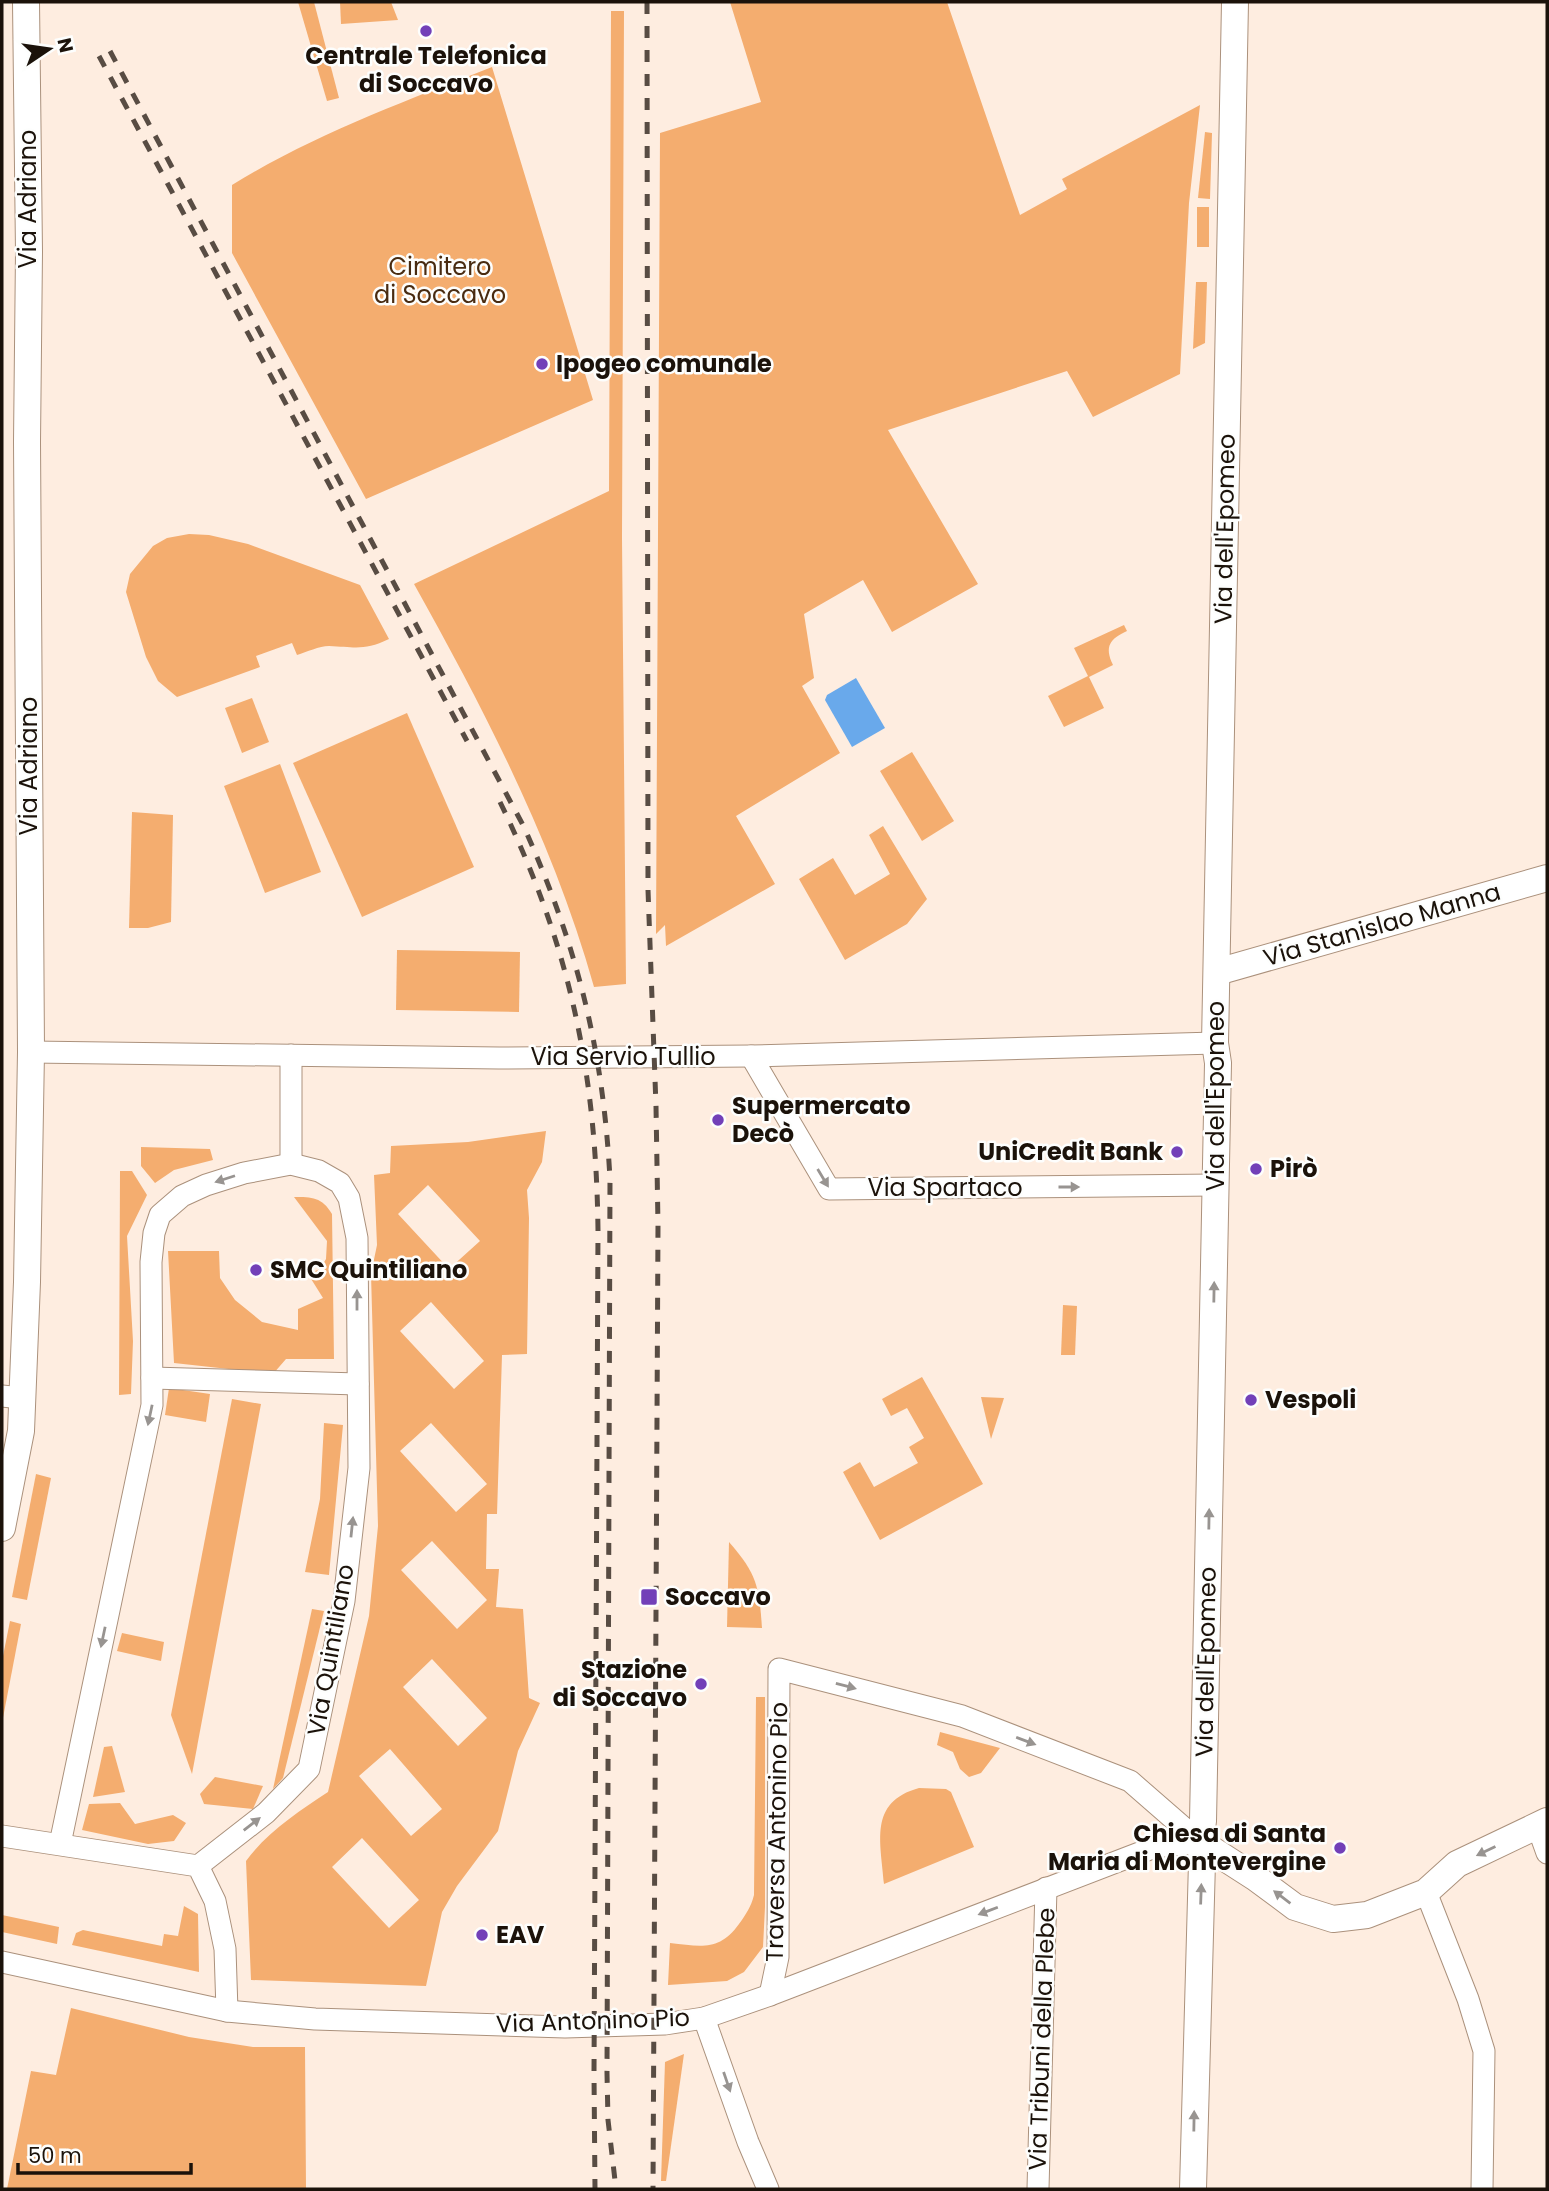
<svg xmlns="http://www.w3.org/2000/svg" width="1549" height="2191" viewBox="0 0 1549 2191" font-family="Poppins,sans-serif">
<style>
.green{fill:#f4ad6f;fill-rule:evenodd}
.water{fill:#69a9eb}
.lines{fill:none;stroke-linecap:round;stroke-linejoin:round}
.minor-casing{stroke:#ab917c;stroke-width:23}
.tertiary-casing{stroke:#ab917c;stroke-width:28}
.minor{stroke:#fff;stroke-width:21}
.tertiary{stroke:#fff;stroke-width:26}
.rail{stroke:#584c43;stroke-width:5;stroke-dasharray:12 12;stroke-linecap:butt}
.oneway{fill:#989491}
.poi-dot{fill:#7240b8;stroke:#fdfefd;stroke-width:2.5}
.labels{text-anchor:middle;stroke-width:5;stroke-linejoin:round;paint-order:stroke}
.poi-label{font-size:24px;font-weight:bold;fill:#1b120a;stroke:#fdfefd;text-anchor:start}
.street-label{font-size:24px;fill:#1b120a;stroke:#fdfefd}
.park-label{font-size:24px;fill:#492b10;stroke:#fdfefd}
</style>
<rect width="100%" height="100%" fill="#feede0"/>
<g class="green">
<polygon points="298,2 314,2 339,98 327,101"/>
<polygon points="340,2 391,2 398,20 341,24"/>
<polygon points="730,2 947,2 1020,215 1067,189 1062,179 1200,105 1189,203 1180,374 1093,417 1067,371 888,430 978,584 892,632 863,580 804,614 814,678 802,686 840,753 736,816 775,884 666,946 665,925 656,934 660,133 761,102"/>
<path d="M611,11H624L622,538L626,984L594,987C554,844 486,713 414,584L609,491Z"/>
<path d="M492,67L593,400L366,499L232,253V185C313,135 403,102 492,67Z"/>
<polygon points="1205,132 1212,133 1210,199 1198,198"/>
<rect x="1197" y="207" width="12" height="40"/>
<polygon points="1196,282 1207,282 1205,343 1193,349"/>
<path d="M189,534L209,535L248,544L360,585L389,639C364,651 355,647 329,646C319,646 307,652 297,655L292,643L256,656L260,667L177,697L158,681L146,657L126,592L130,574L153,546L167,538Z"/>
<path d="M1124,625L1127,631C1110,639 1104,646 1113,665L1089,677L1104,708L1064,727L1048,696L1088,676L1074,648Z"/>
<polygon points="252,698 269,742 242,753 225,708"/>
<polygon points="407,713 474,867 362,917 293,763"/>
<polygon points="912,752 954,821 922,841 880,771"/>
<polygon points="280,764 321,872 265,893 224,786"/>
<polygon points="132,812 173,815 171,922 148,928 129,928"/>
<polygon points="883,826 927,899 907,924 845,960 799,879 833,858 855,895 890,874 869,835"/>
<polygon points="397,950 520,952 519,1012 396,1010"/>
<path d="M546,1131L542,1162L527,1190L529,1218L527,1354L502,1355L497,1514H487L486,1569H499L496,1607L523,1609L529,1698L540,1703L518,1751L498,1831L457,1886L442,1912L426,1986L251,1980L246,1861C267,1832 298,1812 328,1792L369,1616L378,1526L371,1274L377,1245L374,1175L390,1173L391,1146L468,1142ZM428,1185L480,1241L449,1269L398,1214ZM431,1302L484,1361L454,1389L400,1331ZM431,1423L487,1484L456,1512L400,1451ZM432,1541L487,1600L457,1629L401,1570ZM432,1659L487,1718L458,1746L403,1687ZM390,1749L442,1809L411,1836L359,1776ZM362,1838L419,1900L389,1928L332,1867Z"/>
<polygon points="141,1147 210,1149 213,1160 174,1170 155,1183 141,1166"/>
<polygon points="120,1171 132,1171 147,1195 127,1236 133,1341 131,1394 119,1395"/>
<path d="M294,1197C312,1197 322,1197 332,1214L334,1359H286L273,1374L174,1363L168,1251H219L220,1278L235,1300L262,1322L298,1330V1309L323,1298L308,1274L320,1269L326,1259L327,1241Z"/>
<polygon points="1063,1305 1077,1306 1075,1355 1061,1355"/>
<polygon points="922,1377 983,1484 880,1540 843,1472 860,1462 874,1487 918,1463 909,1447 924,1438 907,1408 891,1416 882,1399"/>
<polygon points="169,1388 210,1394 206,1422 165,1415"/>
<polygon points="981,1397 1004,1398 991,1439"/>
<polygon points="232,1399 261,1404 192,1774 171,1715"/>
<polygon points="324,1423 343,1425 329,1575 305,1572 320,1499"/>
<polygon points="36,1474 51,1478 27,1600 12,1597"/>
<path d="M729,1542C757,1574 759,1586 762,1628L727,1627Z"/>
<polygon points="312,1609 324,1611 283,1778 273,1789"/>
<polygon points="10,1621 21,1624 2,1723 2,1661"/>
<polygon points="122,1633 164,1642 161,1661 117,1651"/>
<path d="M756,1697H765V1907L763,1947L744,1972L727,1981L668,1985L670,1943C700,1946 719,1952 739,1924C746,1914 751,1907 754,1895Z"/>
<polygon points="940,1732 1000,1748 981,1773 969,1777 960,1769 953,1752 937,1745"/>
<polygon points="112,1746 125,1792 93,1797 104,1747"/>
<polygon points="215,1777 263,1786 253,1809 204,1804 200,1794"/>
<path d="M919,1788L946,1789L951,1792L974,1847L884,1884C881,1842 868,1802 919,1788Z"/>
<polygon points="120,1803 135,1824 173,1815 186,1823 174,1841 148,1844 82,1830 89,1804"/>
<polygon points="184,1906 198,1914 199,1972 72,1945 76,1933 83,1930 162,1946 164,1934 178,1936"/>
<polygon points="2,1915 59,1927 57,1944 2,1932"/>
<polygon points="71,2008 189,2037 253,2047 305,2047 306,2189 7,2189 31,2071 56,2075"/>
<polygon points="684,2054 666,2181 661,2181 665,2062"/>
</g>
<polygon class="water" points="856,678 885,728 852,747 825,700 827,695"/>
<g class="lines">
<defs>
<g id="minor">
<polyline points="31,1052 499,1058 751,1056 1215,1043"/>
<polyline points="291,1055 291,1164"/>
<polyline points="751,1056 829,1189 1216,1185"/>
<polyline points="152,1378 358,1384"/>
<polyline points="2,1396 22,1398"/>
<polyline points="1537,1825 1547,1853"/>
<polyline points="2,1836 198,1866 215,1901 225,1949 227,2011"/>
<polyline points="60,1844 152,1405 151,1262 154,1233 160,1215 182,1196 206,1185 244,1173 291,1164 319,1171 340,1183 349,1198 357,1238 359,1468 344,1601 309,1769 266,1813 198,1866"/>
<polyline points="1426,1892 1468,1999 1484,2051 1482,2189"/>
<polyline points="2,1962 227,2011 315,2019 565,2027 665,2024 704,2018 770,1995 1155,1847 1200,1842"/>
<polyline points="770,1995 778,1957 779,1669 962,1716 1130,1781 1200,1842"/>
<polyline points="704,2018 748,2142 768,2189"/>
<polyline points="1038,2189 1046,1888"/>
</g>
<g id="tertiary">
<polyline points="1217,972 1547,878"/>
<polyline points="2,1528 21,1431 27,1282 31,1052 27,442 29,252 26,2"/>
<polyline points="1200,1842 1256,1878 1295,1907 1333,1919 1367,1915 1426,1892 1457,1864 1547,1821"/>
<polyline points="1193,2189 1202,1862 1200,1842 1203,1821 1218,1063 1215,1043 1235,2"/>
</g>
</defs>
<use href="#minor" class="minor-casing"/>
<use href="#tertiary" class="tertiary-casing"/>
<use href="#minor" class="minor"/>
<use href="#tertiary" class="tertiary"/>
<g class="rail">
<polyline points="647,2 648,890 656,1106 658,1225 653,2189"/>
<path d="M110,51L524,827C577,946 603,1048 610,1179L607,2073L608,2120L616,2189"/>
<polyline points="99,56 467,741"/>
<path d="M500,802C570,946 596,1071 598,1230L594,2073L595,2189"/>
</g>
</g>
<defs><path id="oneway-solid" d="M-6-.8H1V-3.2L6.5 0L1 3.2V.8H-6Z" transform="scale(1.75)"/></defs>
<g class="oneway">
<use href="#oneway-solid" transform="translate(823 1178) rotate(59)"/>
<use href="#oneway-solid" transform="translate(225 1179) rotate(162)"/>
<use href="#oneway-solid" transform="translate(1069 1187)"/>
<use href="#oneway-solid" transform="translate(1214 1292) rotate(-89)"/>
<use href="#oneway-solid" transform="translate(357 1300) rotate(-90)"/>
<use href="#oneway-solid" transform="translate(150 1415) rotate(102)"/>
<use href="#oneway-solid" transform="translate(1209 1519) rotate(-89)"/>
<use href="#oneway-solid" transform="translate(352 1527) rotate(-84)"/>
<use href="#oneway-solid" transform="translate(103 1637) rotate(102)"/>
<use href="#oneway-solid" transform="translate(846 1686) rotate(15)"/>
<use href="#oneway-solid" transform="translate(1026 1741) rotate(21)"/>
<use href="#oneway-solid" transform="translate(252 1824) rotate(-38)"/>
<use href="#oneway-solid" transform="translate(1486 1851) rotate(154)"/>
<use href="#oneway-solid" transform="translate(1201 1894) rotate(-88)"/>
<use href="#oneway-solid" transform="translate(1282 1897) rotate(-143)"/>
<use href="#oneway-solid" transform="translate(988 1911) rotate(159)"/>
<use href="#oneway-solid" transform="translate(727 2082) rotate(71)"/>
<use href="#oneway-solid" transform="translate(1194 2121) rotate(-89)"/>
</g>
<g class="poi-dot">
<circle cx="426" cy="31" r="7"/>
<circle cx="542" cy="364" r="7"/>
<circle cx="718" cy="1120" r="7"/>
<circle cx="1177" cy="1152" r="7"/>
<circle cx="1256" cy="1169" r="7"/>
<circle cx="256" cy="1270" r="7"/>
<circle cx="1251" cy="1400" r="7"/>
<rect x="640" y="1588" width="18" height="18" rx="3.5"/>
<circle cx="701" cy="1684" r="7"/>
<circle cx="1340" cy="1848" r="7"/>
<circle cx="482" cy="1935" r="7"/>
</g>
<g class="labels">
<g class="poi-label">
<text x="426" y="64" text-anchor="middle">Centrale Telefonica<tspan x="426" dy="28">di Soccavo</tspan></text>
<text x="556" y="372">Ipogeo comunale</text>
<text x="732" y="1114">Supermercato<tspan x="732" dy="28">Decò</tspan></text>
<text x="1163" y="1160" text-anchor="end">UniCredit Bank</text>
<text x="1270" y="1177">Pirò</text>
<text x="270" y="1278">SMC Quintiliano</text>
<text x="1265" y="1408">Vespoli</text>
<text x="665" y="1605">Soccavo</text>
<text x="687" y="1678" text-anchor="end">Stazione<tspan x="687" dy="28">di Soccavo</tspan></text>
<text x="1326" y="1842" text-anchor="end">Chiesa di Santa<tspan x="1326" dy="28">Maria di Montevergine</tspan></text>
<text x="496" y="1943">EAV</text>
</g>
<g class="street-label">
<text transform="translate(28 199) rotate(-90)" y="8">Via Adriano</text>
<text transform="translate(1225 529) rotate(-89)" y="8">Via dell'Epomeo</text>
<text transform="translate(29 766) rotate(-90)" y="8">Via Adriano</text>
<text transform="translate(1382 925) rotate(-16)" y="8">Via Stanislao Manna</text>
<text x="623" y="1065">Via Servio Tullio</text>
<text transform="translate(1216 1096) rotate(-90)" y="8">Via dell'Epomeo</text>
<text x="945" y="1196">Via Spartaco</text>
<text transform="translate(331 1650) rotate(-80)" y="8">Via Quintiliano</text>
<text transform="translate(1206 1662) rotate(-89)" y="8">Via dell'Epomeo</text>
<text transform="translate(777 1832) rotate(-89)" y="8">Traversa Antonino Pio</text>
<text transform="translate(593 2021) rotate(-2)" y="8">Via Antonino Pio</text>
<text transform="translate(1042 2039) rotate(-88)" y="8">Via Tribuni della Plebe</text>
</g>
<g class="park-label">
<text x="440" y="275">Cimitero<tspan x="440" dy="28">di Soccavo</tspan></text>
</g>
</g>
<rect width="1549" height="2191" fill="none" stroke="#1b120a" stroke-width="7"/>
<g transform="translate(49 49) rotate(77)" stroke="#fdfefd" stroke-width="5" paint-order="stroke">
<path d="M0-5L12 26L0 18L-12 26Z" fill="#1b120a"/>
<text y="-10" font-size="19" font-weight="bold" text-anchor="middle" fill="#1b120a">N</text>
</g>
<path d="M18 2163v10h173v-10" fill="none" stroke="#1b120a" stroke-width="3.5"/>
<text x="28" y="2163" font-size="21" fill="#1b120a" stroke="#fdfefd" stroke-width="5" paint-order="stroke">50 m</text>
</svg>
